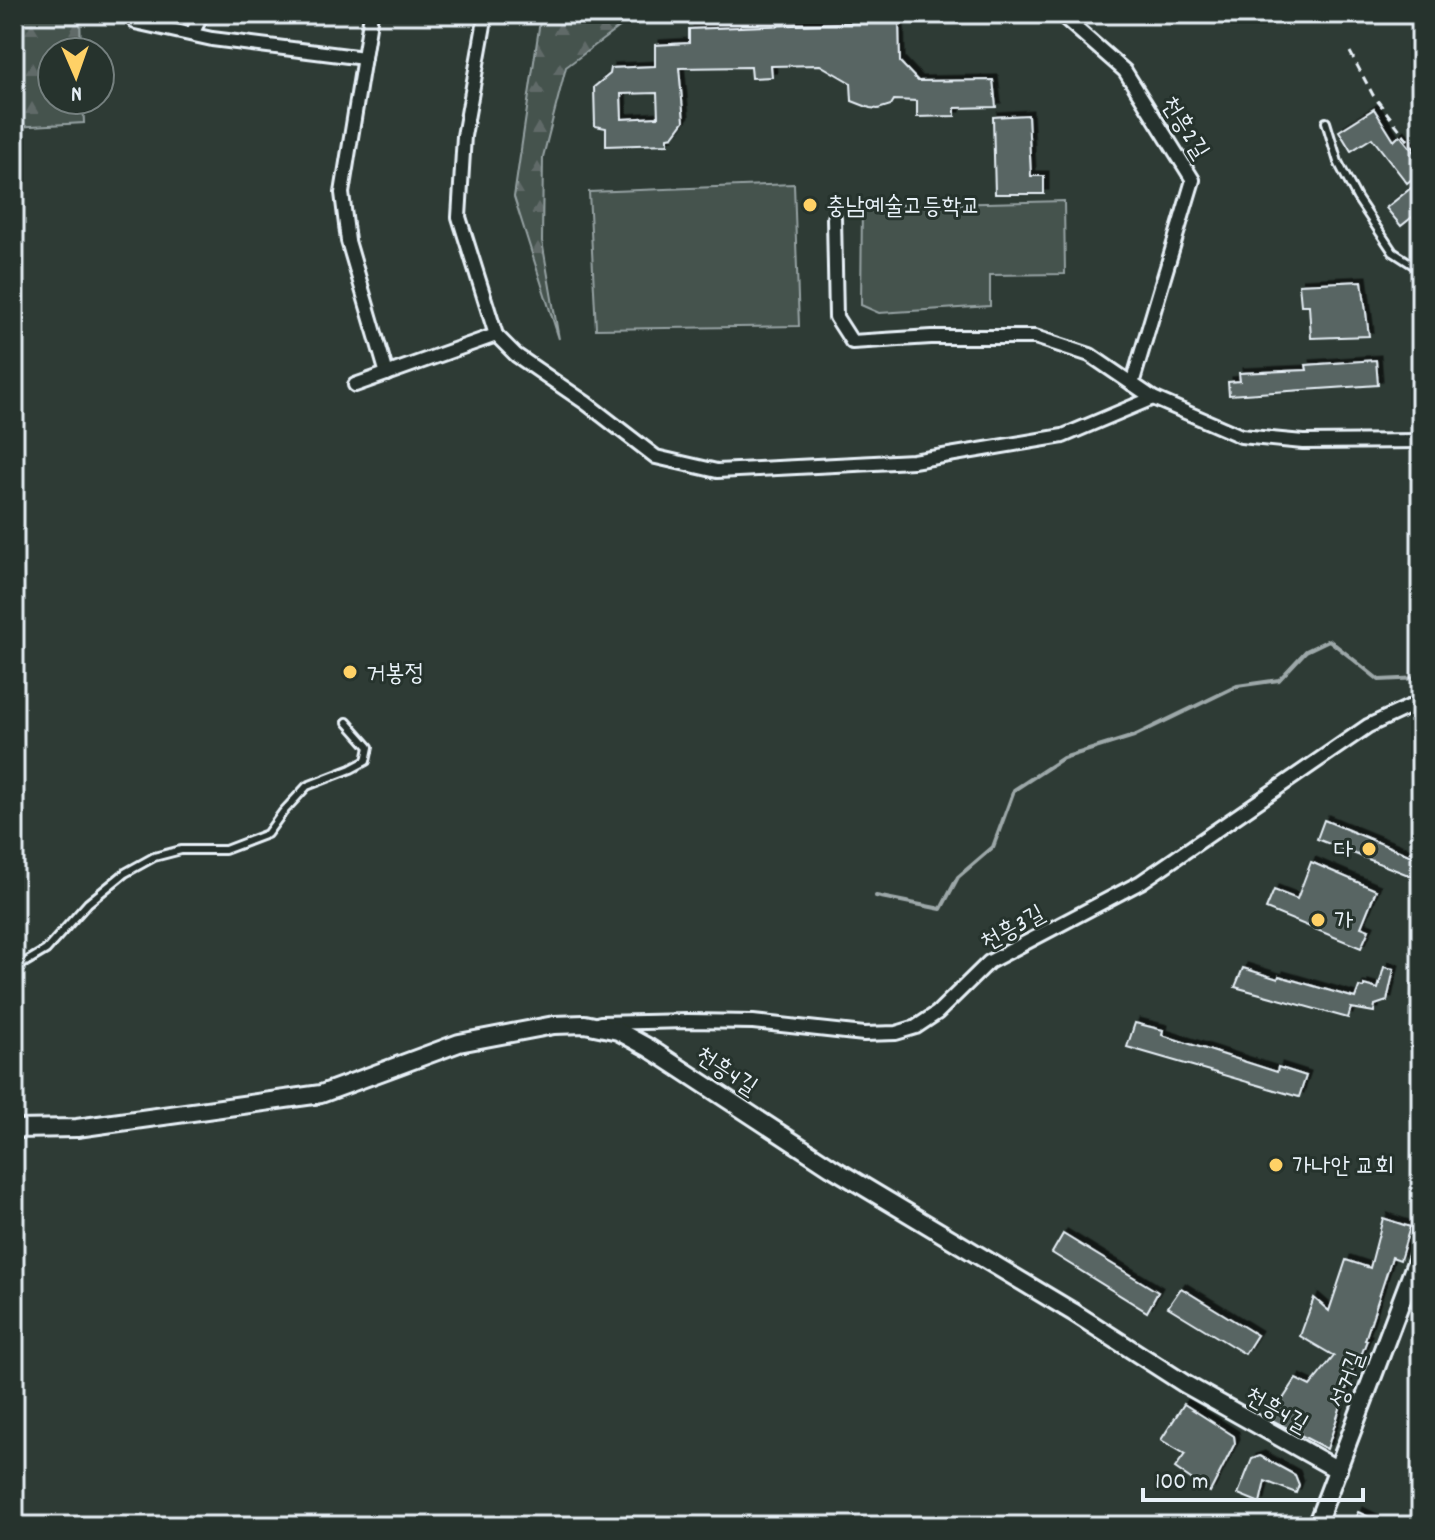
<svg xmlns="http://www.w3.org/2000/svg" width="1435" height="1540" viewBox="0 0 1435 1540" font-family="Dekko,'Poor Story',sans-serif">
<style>
.forest{fill:url(#forest-firs);stroke:#96a2a3;stroke-width:2}
.pitch{fill:#45524e;stroke:#96a2a3;stroke-width:2}
.lines{fill:none;stroke-linecap:round;stroke-linejoin:round}
.stream{stroke:#9da8a9;stroke-width:4}
.building{fill:#596563;stroke:#e8f1f8;stroke-width:2;fill-rule:evenodd;filter:url(#shadow)}
.service-casing{stroke:#e8f1f8;stroke-width:12}
.minor-casing{stroke:#e8f1f8;stroke-width:18}
.tertiary-casing{stroke:#e8f1f8;stroke-width:22}
.path{stroke:#e8f1f8;stroke-width:3;stroke-dasharray:8 6;stroke-linecap:butt}
.service{stroke:#26332d;stroke-width:6}
.minor{stroke:#26332d;stroke-width:12}
.tertiary{stroke:#26332d;stroke-width:16}
.poi-dot{fill:#ffd166;stroke:#26332d;stroke-width:3}
.labels{text-anchor:middle;stroke-width:6;stroke-linejoin:round;paint-order:stroke}
.street-label{font-size:24px;fill:#e8f1f8;stroke:#26332d}
.poi-label{font-size:24px;fill:#e8f1f8;stroke:#26332d;text-anchor:start}
</style>
<defs>
<pattern id="forest-firs" width="22" height="20" patternUnits="userSpaceOnUse" patternTransform="scale(2)"><rect width="22" height="20" fill="#45524e"/><path d="M5 1l3.5 6h-7zM16 11l3.5 6h-7z" fill="#606b68"/></pattern>
<filter id="shadow"><feDropShadow dx="4.5" dy="-4.5" stdDeviation="0" flood-color="#0009"/></filter>
</defs>
<rect width="100%" height="100%" fill="#2e3b35"/>
<filter id="ink" filterUnits="userSpaceOnUse"><feTurbulence type="fractalNoise" baseFrequency=".0125" numOctaves="2"/><feDisplacementMap in="SourceGraphic" scale="16" xChannelSelector="R" yChannelSelector="G"/><feConvolveMatrix kernelMatrix="1 2 1 2 8 2 1 2 1" color-interpolation-filters="sRGB"/></filter>
<g filter="url(#ink)">
<g class="forest">
<polygon points="14,14 80,14 81,52 52,52 52,100 83,100 84,123 14,127"/>
<polygon points="541,14 637,14 566,67 543,157 542,241 559,339 514,197"/>
</g>
<g class="pitch">
<polygon points="794,184 799,326 596,329 589,192"/>
<polygon points="1064,201 1065,274 990,275 990,306 879,313 861,305 862,206"/>
</g>
<g class="lines">
<polyline class="stream" points="876,896 941,909 958,877 993,847 1014,790 1063,758 1134,736 1237,686 1279,680 1306,651 1329,640 1379,680 1421,678"/>
</g>
<g class="building">
<path d="M899,21L900,62L918,81L993,80L996,107L955,108V116L917,117V101L894,100L891,105L878,109L870,108L852,101L851,83L820,65L771,66L772,77L752,78L751,67L679,68L684,121L673,136L668,137V144L606,146V128L595,126L594,87L610,74L611,68L655,66V45L689,43V29ZM657,93L658,117L622,119L621,94Z"/>
<polygon points="1374,109 1394,141 1400,135 1421,161 1421,172 1407,183 1372,138 1351,151 1339,131"/>
<polygon points="1028,115 1031,176 1044,176 1044,194 995,194 993,117"/>
<polygon points="1421,180 1421,210 1401,226 1386,208"/>
<polygon points="1362,281 1369,336 1311,338 1309,305 1301,305 1299,284"/>
<polygon points="1376,360 1378,385 1229,395 1228,382 1240,381 1239,373 1307,370 1306,365"/>
<polygon points="1324,820 1421,860 1421,880 1317,839"/>
<polygon points="1311,862 1376,890 1361,927 1369,930 1361,948 1266,909 1274,890 1297,899"/>
<polygon points="1384,967 1394,969 1387,1001 1375,1005 1374,1012 1351,1008 1348,1018 1235,987 1243,968 1278,979 1279,976 1355,998 1359,987 1364,988 1364,985 1378,989"/>
<polygon points="1135,1023 1163,1030 1162,1035 1277,1072 1278,1067 1306,1076 1299,1097 1127,1047"/>
<polygon points="1383,1218 1410,1227 1400,1260 1392,1257 1365,1340 1367,1340 1357,1366 1354,1365 1327,1449 1270,1419 1296,1379 1310,1386 1334,1356 1300,1336 1314,1298 1329,1311 1346,1260 1370,1268"/>
<polygon points="1063,1234 1158,1292 1147,1312 1052,1253"/>
<polygon points="1181,1288 1257,1335 1245,1354 1168,1307"/>
<polygon points="1184,1404 1234,1436 1235,1443 1210,1492 1175,1468 1185,1454 1161,1440"/>
<polygon points="1260,1456 1295,1475 1299,1485 1296,1493 1265,1481 1260,1503 1238,1494 1252,1459"/>
<polygon points="1358,1512 1387,1526 1352,1526"/>
</g>
<g class="lines">
<defs>
<g id="service">
<polyline points="1402,14 1408,16 1411,14"/>
<polyline points="1326,122 1338,162 1357,198 1393,252 1421,270"/>
<polyline points="14,969 46,950 88,903 125,873 154,857 181,850 225,850 267,834 283,812 307,786 351,769 366,761 369,747 347,722"/>
</g>
<g id="minor">
<polyline points="371,14 342,193 348,241 387,374"/>
<polyline points="486,14 464,136 459,217 496,335 516,355 586,403 656,457 717,471 913,461 1063,436 1153,398"/>
<polyline points="1060,14 1125,71 1193,180 1132,384"/>
<polyline points="135,22 212,39 364,58"/>
<polyline points="192,34 202,14"/>
<polyline points="834,218 836,317 852,342 931,337 1035,337 1090,355 1153,398 1241,436 1303,442 1421,441"/>
<polyline points="355,385 496,335"/>
<polyline points="600,1023 688,1021 753,1022 864,1034 896,1033 916,1027 937,1013 989,962 1141,882 1368,726 1409,707 1421,705"/>
</g>
<g id="tertiary">
<polyline points="14,1129 77,1128 321,1094 459,1043 554,1025 585,1024 618,1031 649,1048 831,1167 1073,1312 1185,1384 1338,1470"/>
<polyline points="1316,1526 1421,1249"/>
</g>
</defs>
<use href="#service" class="service-casing"/>
<use href="#minor" class="minor-casing"/>
<use href="#tertiary" class="tertiary-casing"/>
<polyline class="path" points="1350,52 1373,95 1421,157"/>
<use href="#service" class="service"/>
<use href="#minor" class="minor"/>
<use href="#tertiary" class="tertiary"/>
</g>
</g>
<g class="poi-dot">
<circle cx="810" cy="205" r="8"/>
<circle cx="350" cy="672" r="8"/>
<circle cx="1369" cy="849" r="8"/>
<circle cx="1318" cy="920" r="8"/>
<circle cx="1276" cy="1165" r="8"/>
</g>
<g class="labels">
<g class="street-label">
<text transform="translate(1186 127) rotate(58)" y="8">천흥2길</text>
<text transform="translate(1012 927) rotate(-29)" y="8">천흥3길</text>
<text transform="translate(727 1070) rotate(33)" y="8">천흥4길</text>
<text transform="translate(1346 1379) rotate(-70)" y="8">성거길</text>
<text transform="translate(1277 1409) rotate(29)" y="8">천흥4길</text>
</g>
<g class="poi-label">
<text x="826" y="213">충남예술고등학교</text>
<text x="366" y="680">거봉정</text>
<text x="1353" y="857" text-anchor="end">다</text>
<text x="1334" y="928">가</text>
<text x="1292" y="1173">가나안 교회</text>
</g>
</g>
<rect width="1435" height="1540" fill="none" stroke="#26332d" stroke-width="48"/>
<rect x="24" y="24" width="1387" height="1492" fill="none" stroke="#e8f1f8" stroke-width="3" filter="url(#ink)"/>
<g transform="translate(76 76) rotate(178)"><circle r="38" fill="#26332d" stroke="#747f7e" stroke-width="2"/>
<path d="M0-6L14 30L0 20L-14 30Z" fill="#ffd166"/>
<text y="-12" font-size="22" font-weight="bold" text-anchor="middle" fill="#e8f1f8">N</text>
</g>
<path d="M1143 1488v12h220v-12" fill="none" stroke="#e8f1f8" stroke-width="4"/>
<text x="1155" y="1488" font-size="24" fill="#e8f1f8" stroke="#26332d" stroke-width="6" paint-order="stroke">100 m</text>
</svg>
